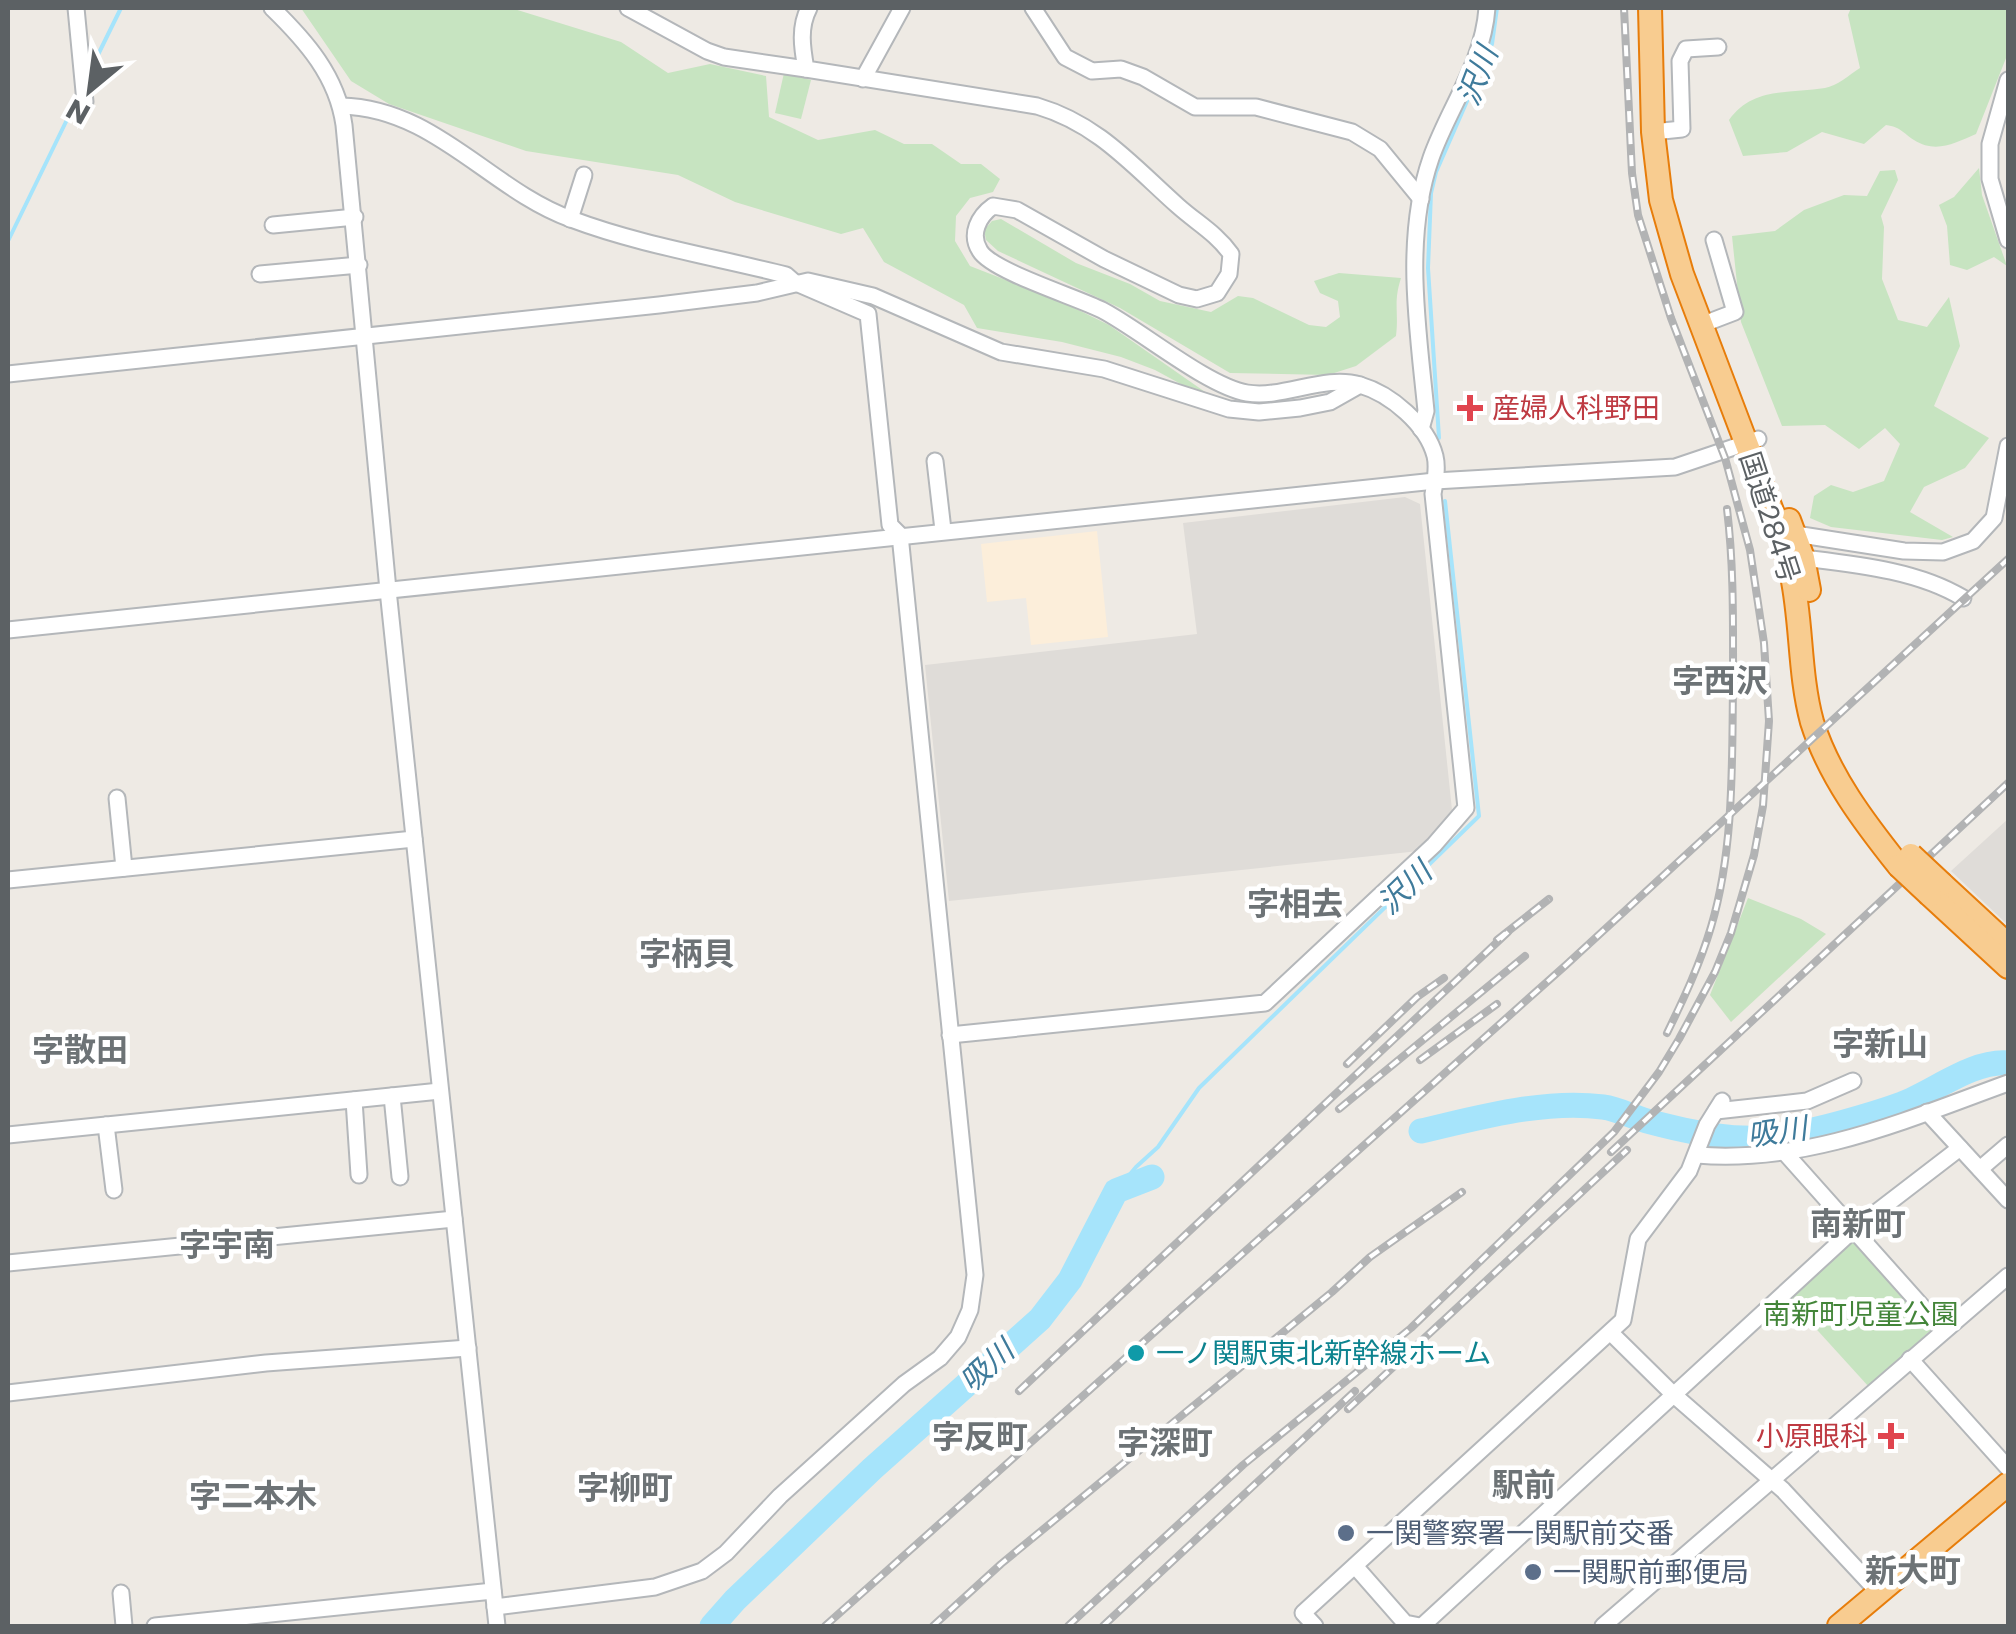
<svg xmlns="http://www.w3.org/2000/svg" width="2016" height="1634" viewBox="0 0 2016 1634" font-family="Poppins,'Noto Sans JP',sans-serif">
<style>
.commercial{fill:#fceeda}
.industrial{fill:#dfdcd8}
.green{fill:#c7e4c1}
.lines{fill:none;stroke-linecap:round;stroke-linejoin:round}
.stream{stroke:#a6e4fb;stroke-width:4}
.river{stroke:#a6e4fb;stroke-width:25}
.minor-casing{stroke:#b4b7ba;stroke-width:19}
.highway-casing{stroke:#e77d0b;stroke-width:26}
.minor{stroke:#fff;stroke-width:15}
.highway{stroke:#f8cc90;stroke-width:22}
.rail-casing{stroke:#b2b3b4;stroke-width:8}
.rail{stroke:#fff;stroke-width:4;stroke-dasharray:11;stroke-linecap:butt}
.highway-bridge-casing{stroke:#e77d0b;stroke-width:26;stroke-linecap:butt}
.highway-bridge{stroke:#f8cc90;stroke-width:22}
.health-dot{fill:#e0444e;stroke:#fff;stroke-width:4}
.culture-dot{fill:#0f9aa8;stroke:#fff;stroke-width:4}
.service-dot{fill:#5c6f8a;stroke:#fff;stroke-width:4}
.labels{text-anchor:middle;stroke-width:9;stroke-linejoin:round;paint-order:stroke}
.health-label{font-size:28px;fill:#be3a42;stroke:#fff;text-anchor:start}
.street-label{font-size:28px;fill:#5c6164;stroke:#fff}
.park-label{font-size:28px;fill:#438539;stroke:#fff}
.culture-label{font-size:28px;fill:#0d838f;stroke:#fff;text-anchor:start}
.service-label{font-size:28px;fill:#4e5e75;stroke:#fff;text-anchor:start}
.water-label{font-size:30px;font-style:italic;fill:#3f7b9b;stroke:#fff}
.quarter-label{font-size:32px;font-weight:bold;fill:#6d7376;stroke:#fff}
</style>
<rect width="100%" height="100%" fill="#eeeae4"/>
<polygon class="commercial" points="1097,531 1108,637 1031,645 1026,598 987,602 981,544"/>
<g class="industrial">
<polygon points="1405,497 1420,504 1452,810 1419,851 949,901 925,665 1197,634 1183,523"/>
<polygon points="2008,819 2008,925 1951,871"/>
</g>
<g class="green">
<polygon points="301,8 511,8 621,42 668,73 710,64 766,76 769,117 818,140 875,130 904,144 932,144 961,164 981,164 1000,179 993,192 970,198 956,216 955,241 970,266 1060,301 1109,325 1208,394 1201,395 1155,370 1121,357 1062,342 977,328 964,305 884,262 863,228 841,234 735,202 678,175 526,151 389,104 351,81"/>
<path d="M1851,8H2008V53L1976,134C1955,143 1936,154 1914,140C1903,133 1901,127 1886,125L1864,144L1822,132L1787,152L1743,156L1729,120C1753,86 1790,94 1825,88C1837,86 1849,75 1860,68L1848,15Z"/>
<polygon points="784,73 811,80 801,119 775,113"/>
<polygon points="1979,168 1982,195 2007,266 1994,257 1967,270 1950,265 1947,226 1939,205 1954,197"/>
<polygon points="1895,170 1898,180 1881,216 1884,227 1882,279 1898,320 1927,327 1949,297 1960,346 1934,406 1989,438 1965,468 1924,487 1910,512 1953,537 1942,540 1831,527 1810,518 1814,496 1831,485 1853,492 1884,481 1900,444 1885,428 1859,449 1825,425 1782,426 1741,322 1732,236 1775,231 1804,210 1844,195 1867,196 1880,171"/>
<path d="M1001,219L1076,263L1130,284L1160,301L1211,312L1238,296L1253,298L1309,325L1326,327L1340,317L1338,301L1320,293L1314,281L1339,273L1401,278C1393,303 1399,311 1396,336L1356,366L1328,375L1230,373L1120,308L998,251L986,240L984,230L992,221Z"/>
<polygon points="1748,898 1801,919 1826,934 1731,1022 1710,995"/>
<polygon points="1852,1242 1932,1329 1869,1387 1789,1299"/>
</g>
<g class="lines">
<g class="stream">
<polyline points="88,75 121,8"/>
<polyline points="8,241 78,97"/>
<polyline points="1439,438 1428,268 1431,193 1436,172 1492,44 1497,8"/>
<polyline points="1116,1191 1136,1167 1158,1147 1199,1088 1479,816 1445,501"/>
</g>
<g class="river">
<path d="M1421,1131C1478,1118 1544,1099 1603,1107C1618,1109 1633,1117 1647,1121C1692,1133 1737,1143 1783,1136C1815,1131 1872,1115 1902,1104C1935,1091 1973,1060 2008,1063"/>
<polyline points="712,1626 735,1600 872,1469 1040,1319 1070,1280 1116,1191 1152,1177"/>
</g>
<defs>
<g id="minor">
<polyline points="76,8 85,102"/>
<path d="M272,8C306,41 337,76 344,125L388,590L497,1626"/>
<polyline points="628,8 707,51 724,57 806,69"/>
<path d="M809,8C799,27 802,47 806,69L1037,106C1098,124 1132,165 1178,206C1197,223 1216,233 1231,254L1229,274L1217,293L1197,299L1179,295L1104,259L1017,210L993,206C979,216 969,234 980,251C992,271 1076,297 1102,310C1142,331 1207,386 1247,393C1284,399 1324,374 1360,385C1391,394 1427,425 1435,456C1438,468 1435,482 1433,494L1466,808L1434,845L1265,1003L950,1035"/>
<polyline points="1033,8 1065,57 1092,71 1121,69 1143,77 1195,107 1256,107 1352,132 1380,149 1421,199"/>
<polyline points="863,79 902,8"/>
<polyline points="2008,80 1990,144 1990,179 2008,240"/>
<path d="M341,106C435,108 489,189 571,219C640,245 715,257 786,275L794,282L868,314L890,525L900,535L975,1275L970,1310L958,1337L940,1358L904,1384L780,1496L726,1553L702,1571L655,1587L495,1607"/>
<polyline points="1653,132 1682,129 1680,61 1686,49 1718,47"/>
<polyline points="570,219 584,175"/>
<polyline points="273,225 355,217"/>
<polyline points="260,274 359,265"/>
<polyline points="1701,325 1735,312 1714,240"/>
<polyline points="8,374 659,305 757,293 808,281 873,296 1001,352 1104,369 1229,409 1259,412 1300,408 1330,402 1360,385"/>
<path d="M1421,429L1426,411C1418,329 1403,239 1431,158C1449,107 1483,64 1487,8"/>
<polyline points="935,461 943,530"/>
<polyline points="1789,533 1904,551 1943,552 1973,541 1994,518 2008,446"/>
<path d="M1795,557C1850,564 1915,569 1963,598"/>
<polyline points="8,630 1435,481 1675,467 1758,439"/>
<polyline points="117,798 124,868"/>
<polyline points="8,880 414,839"/>
<polyline points="392,1096 400,1177"/>
<polyline points="354,1100 359,1175"/>
<polyline points="1716,1111 1807,1101 1853,1081"/>
<polyline points="1927,1112 2008,1200"/>
<polyline points="106,1125 114,1190"/>
<polyline points="8,1135 440,1091"/>
<polyline points="1786,1154 1943,1330"/>
<path d="M1697,1155C1807,1164 1906,1120 2008,1083"/>
<polyline points="1980,1169 2008,1145"/>
<polyline points="8,1263 454,1219"/>
<polyline points="1611,1333 1674,1395 1783,1490 1879,1593"/>
<polyline points="1910,1359 2008,1468"/>
<polyline points="8,1393 266,1363 468,1348"/>
<polyline points="1355,1566 1405,1623 1420,1626"/>
<polyline points="121,1593 124,1626"/>
<polyline points="155,1626 493,1591"/>
<polyline points="1315,1626 1303,1613 1623,1320 1638,1239 1689,1171 1707,1125 1722,1101"/>
<polyline points="1422,1626 1852,1231 1960,1148"/>
<polyline points="1603,1626 2008,1276"/>
</g>
<g id="highway">
<path d="M1650,8L1653,132L1661,200L1682,274L1780,532C1783,547 1789,562 1792,576C1802,624 1799,674 1812,722C1829,776 1864,822 1899,866"/>
<polyline points="1789,520 1803,558 1809,590"/>
<polyline points="1942,884 2008,945"/>
<polyline points="1930,895 2008,967"/>
<polyline points="1839,1626 2008,1484"/>
</g>
</defs>
<use href="#minor" class="minor-casing"/>
<use href="#highway" class="highway-casing"/>
<use href="#minor" class="minor"/>
<use href="#highway" class="highway"/>
<defs>
<g id="rail">
<polyline points="1497,940 1549,899"/>
<path d="M1667,1033C1684,998 1700,964 1711,927C1734,850 1732,764 1733,684C1733,625 1734,567 1727,509"/>
<polyline points="1420,1060 1497,1004"/>
<polyline points="1347,1064 1417,997 1444,978"/>
<polyline points="1339,1109 1525,956"/>
<polyline points="1611,1152 2008,783"/>
<polyline points="1019,1391 1508,932"/>
<polyline points="1348,1409 1627,1150"/>
<polyline points="825,1626 1566,965 2008,559"/>
<polyline points="933,1626 1001,1564 1332,1292 1370,1257 1462,1192"/>
<polyline points="1068,1626 1243,1465 1411,1328 1614,1132 1659,1072 1679,1039 1715,972 1731,933 1754,855 1763,806 1769,721 1764,643 1750,550 1725,458 1671,318 1638,215 1632,173 1624,8"/>
<polyline points="1103,1626 1355,1391"/>
</g>
</defs>
<use href="#rail" class="rail-casing"/>
<use href="#rail" class="rail"/>
<defs>
<g id="highway-bridge">
<polyline points="1911,855 1942,884"/>
<polyline points="1899,866 1930,895"/>
</g>
</defs>
<use href="#highway-bridge" class="highway-bridge-casing"/>
<use href="#highway-bridge" class="highway-bridge"/>
</g>
<g class="health-dot">
<path d="M1465 393h10v10h10v10h-10v10h-10v-10h-10v-10h10z"/>
<path d="M1886 1421h10v10h10v10h-10v10h-10v-10h-10v-10h10z"/>
</g>
<circle class="culture-dot" cx="1136" cy="1353" r="10"/>
<g class="service-dot">
<circle cx="1346" cy="1533" r="10"/>
<circle cx="1533" cy="1572" r="10"/>
</g>
<g class="labels">
<g class="health-label">
<text x="1492" y="418">産婦人科野田</text>
<text x="1868" y="1446" text-anchor="end">小原眼科</text>
</g>
<g class="street-label">
<text transform="translate(1770 517) rotate(72)" y="10">国道284号</text>
</g>
<g class="park-label">
<text x="1861" y="1324">南新町児童公園</text>
</g>
<g class="culture-label">
<text x="1156" y="1363">一ノ関駅東北新幹線ホーム</text>
</g>
<g class="service-label">
<text x="1366" y="1543">一関警察署一関駅前交番</text>
<text x="1553" y="1582">一関駅前郵便局</text>
</g>
<g class="water-label">
<text transform="translate(1478 76) rotate(-69)" y="10">沢川</text>
<text transform="translate(1405 888) rotate(-44)" y="10">沢川</text>
<text transform="translate(1777 1132) rotate(-8)" y="10">吸川</text>
<text transform="translate(987 1366) rotate(-42)" y="10">吸川</text>
</g>
<g class="quarter-label">
<text x="1720" y="692">字西沢</text>
<text x="1295" y="915">字相去</text>
<text x="687" y="965">字柄貝</text>
<text x="1880" y="1055">字新山</text>
<text x="80" y="1061">字散田</text>
<text x="1858" y="1235">南新町</text>
<text x="227" y="1256">字宇南</text>
<text x="980" y="1448">字反町</text>
<text x="1165" y="1454">字深町</text>
<text x="1524" y="1496">駅前</text>
<text x="625" y="1499">字柳町</text>
<text x="253" y="1507">字二本木</text>
<text x="1913" y="1582">新大町</text>
</g>
</g>
<rect width="2016" height="1634" fill="none" stroke="#5c6164" stroke-width="20"/>
<g transform="translate(90 90) rotate(209)" stroke="#ffffff" stroke-width="8" paint-order="stroke">
<path d="M0-8L18 38L0 25L-18 38Z" fill="#5c6164"/>
<text y="-15" font-size="28" font-weight="bold" text-anchor="middle" fill="#5c6164">N</text>
</g>
</svg>
